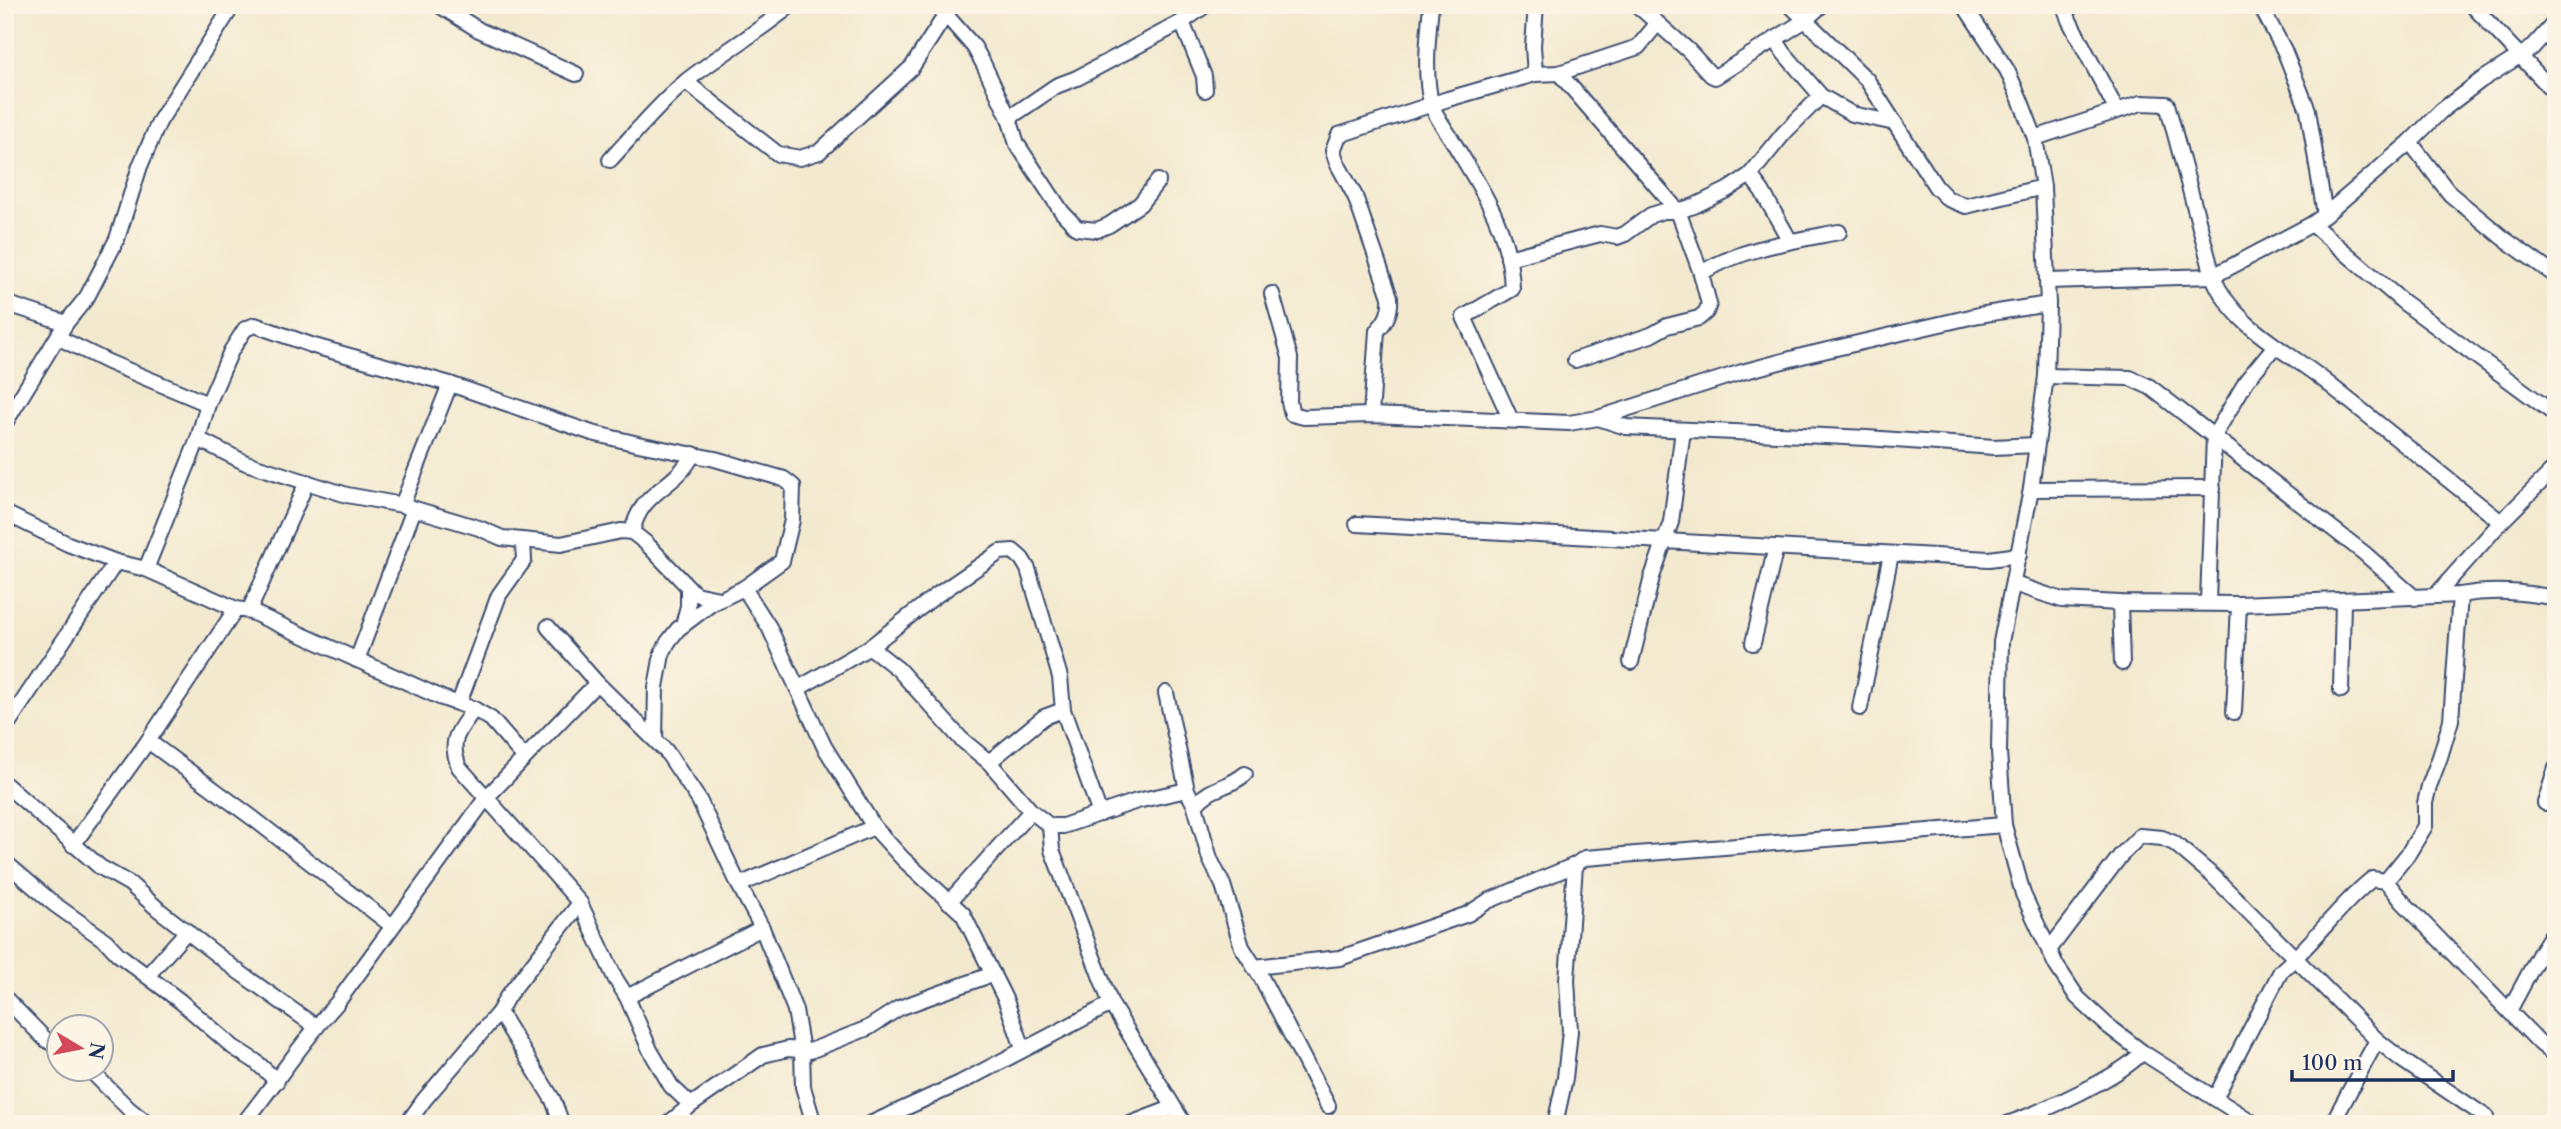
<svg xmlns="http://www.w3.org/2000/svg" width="2561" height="1129" viewBox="0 0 2561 1129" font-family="'Libre Caslon Text',serif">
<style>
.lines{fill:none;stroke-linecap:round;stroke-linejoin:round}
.minor-casing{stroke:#3b4b6f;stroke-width:18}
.minor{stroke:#fff;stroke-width:14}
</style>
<rect width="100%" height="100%" fill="#fcf5e5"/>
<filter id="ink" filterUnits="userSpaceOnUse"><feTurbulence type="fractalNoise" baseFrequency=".0143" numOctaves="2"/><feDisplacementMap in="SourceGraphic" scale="14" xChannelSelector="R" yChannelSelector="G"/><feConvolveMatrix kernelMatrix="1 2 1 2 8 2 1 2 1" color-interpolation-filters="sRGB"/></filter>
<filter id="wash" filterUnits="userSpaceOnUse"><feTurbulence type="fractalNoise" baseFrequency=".00686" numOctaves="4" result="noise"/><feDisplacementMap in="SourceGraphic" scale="28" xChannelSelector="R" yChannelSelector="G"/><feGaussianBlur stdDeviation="1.57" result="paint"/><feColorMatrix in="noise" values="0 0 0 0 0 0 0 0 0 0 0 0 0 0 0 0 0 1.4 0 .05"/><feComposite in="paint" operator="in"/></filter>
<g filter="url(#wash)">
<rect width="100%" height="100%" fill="#f3e9cf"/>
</g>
<g filter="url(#ink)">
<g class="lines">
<defs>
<g id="minor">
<polyline points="439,5 479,30 576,74"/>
<path d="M1431,5C1428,36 1424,73 1431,103C1435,117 1448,132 1455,145C1484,193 1510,231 1512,289L1464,317L1511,420"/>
<polyline points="1637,5 1689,51 1711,75 1715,77 1804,21 1822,5"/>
<polyline points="1790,5 1867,80 1936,187 1948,199 1966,206 2043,187"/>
<polyline points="1964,5 2007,70 2020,99 2035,138 2043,187 2048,304 2046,376 2031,489 2001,642 1999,752 2004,825 2023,894 2056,965 2077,997 2107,1025 2142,1052 2255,1124"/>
<polyline points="2064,5 2069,20 2117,111"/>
<polyline points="2260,5 2284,50 2308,110 2325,215"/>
<polyline points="2472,5 2556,94"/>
<polyline points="946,15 974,47 983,63 1009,118 1017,144 1062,212 1077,228 1097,230 1109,225 1140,204 1158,181"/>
<polyline points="1182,22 1204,76 1205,90"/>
<polyline points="1559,73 1678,211 1701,273 1709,304 1706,312 1699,318 1667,326 1651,335 1575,360"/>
<polyline points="1535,74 1533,46 1536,5"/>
<polyline points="686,82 778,154 800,158 819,152 912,67 952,5"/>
<polyline points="1821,96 1852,114 1895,123"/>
<polyline points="1009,118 1056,86 1077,78 1182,22 1206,5"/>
<path d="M2035,138L2141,103L2167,104L2213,276C2231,325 2286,350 2325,381C2384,428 2442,475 2501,522"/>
<polyline points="2410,142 2450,194 2503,238 2556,276"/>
<path d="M610,160C634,134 658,105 685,82C719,55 757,33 791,5"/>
<polyline points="1750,175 1762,191 1790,241"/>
<polyline points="2312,224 2403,302 2556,415"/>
<polyline points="1508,258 1600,234 1617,237 1625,234 1651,215 1664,211 1678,211 1694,206 1727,190 1750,175 1784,133 1821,96 1784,53 1775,39"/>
<path d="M1701,273C1742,248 1792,241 1839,232"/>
<polyline points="2048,281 2213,276 2312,224 2325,215 2410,142 2441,111 2480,81 2532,48 2556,21"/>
<polyline points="1272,294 1290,358 1289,402 1292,414 1304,417 1371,415 1569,423 1598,418 1742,372 1806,355 1979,315 2048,304"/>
<polyline points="5,303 66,323"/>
<polyline points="59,338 108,362 208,404"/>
<polyline points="2046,376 2130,378 2150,387 2364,553 2415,598"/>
<path d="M1371,415L1377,331C1387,320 1391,312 1390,297L1355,196L1337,163L1333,151L1339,135L1448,99L1535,74L1559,73L1638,47L1657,24"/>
<polyline points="1598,418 1626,427 1867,438 1994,447 2036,445"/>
<polyline points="5,423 66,323 87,297 117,239 140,166 159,122 233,5"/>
<polyline points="198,439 246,463 347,495 402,505 479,528 502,538 561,544 621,531 632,532 646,543 695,594 719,599"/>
<polyline points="2031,489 2213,488"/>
<polyline points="402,505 450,384"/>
<polyline points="5,513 68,544 116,562 146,569 236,609 249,611 442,698 474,709 491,719 524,757"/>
<polyline points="1357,524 1989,559 2019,555"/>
<path d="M632,532C642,488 675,490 693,454"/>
<polyline points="146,569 198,439 208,404 231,351 245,329 255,325 314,346 450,384 592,433 638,444 715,459 784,479 793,486 792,520 782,561 744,588 711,604 678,629 668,642 662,654 656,687 655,739"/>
<path d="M2014,584L2062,600L2120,603L2239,604L2460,595C2493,589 2523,592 2556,598"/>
<polyline points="744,588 769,627 824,746 874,827 903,859 963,914 1006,1001 1023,1048"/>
<polyline points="2437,594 2501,522 2556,467"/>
<polyline points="2208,602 2214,436 2247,380 2274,347"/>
<polyline points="2120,603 2122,663"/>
<polyline points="249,611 307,482"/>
<polyline points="683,625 688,606 688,587"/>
<polyline points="548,627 597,683 666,751 699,800 739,885 762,928 795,1010 802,1051 803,1087 814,1124"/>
<polyline points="1753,643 1776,547"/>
<polyline points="870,647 898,669 961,739 989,762 1031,811 1050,826 1052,850 1111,1004 1184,1124"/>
<polyline points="357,660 414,509"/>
<polyline points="1631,662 1652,577 1671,522 1683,430"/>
<polyline points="799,688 870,647 934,597 1000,552 1013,551 1022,559 1028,569 1060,677 1063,710 1100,814"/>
<polyline points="2341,690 2343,600"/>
<polyline points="1166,693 1187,790 1195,806 1210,859 1223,885 1242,947 1261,977 1328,1106"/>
<polyline points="459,703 499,595 524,560 523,541"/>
<polyline points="1860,708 1891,554"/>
<path d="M474,709C459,731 448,739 459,767L580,903L615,978L627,997L650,1050L671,1086L691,1105"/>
<polyline points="2234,712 2239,604"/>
<polyline points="5,728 116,562"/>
<polyline points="148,741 254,819 391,925"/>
<polyline points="989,762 1044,717 1063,710"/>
<polyline points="5,784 100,867 130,884 159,910 239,972 315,1026"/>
<polyline points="2545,803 2556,768"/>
<path d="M1195,806C1211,785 1226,790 1245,774"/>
<polyline points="1050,826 1063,826 1137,801 1187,790"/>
<polyline points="73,845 148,741 236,609"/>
<polyline points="5,862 54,904 106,941 118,954 180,1001 233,1047 255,1061 277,1081"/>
<polyline points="2386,881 2402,901 2540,1043 2556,1056"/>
<polyline points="739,885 874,827"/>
<polyline points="949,902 1031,811"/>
<polyline points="2049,950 2121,855 2140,836 2162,838 2174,843 2213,876 2377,1040 2402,1060 2486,1117"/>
<polyline points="1254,967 1340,958 1468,914 1488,901 1575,865 1585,858 2004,825"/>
<polyline points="147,976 187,931"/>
<polyline points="627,997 762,928"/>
<polyline points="5,998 45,1039 60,1048"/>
<polyline points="2509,1011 2540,953 2556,928"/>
<polyline points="499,1012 553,1100 562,1124"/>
<polyline points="90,1070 129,1109 148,1124"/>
<path d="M2215,1098L2281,971C2314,943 2338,906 2372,879L2386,881L2408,854L2425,826V803L2429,786L2440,757L2451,720L2460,595"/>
<path d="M243,1124C275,1084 303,1040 337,1003L486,798L597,683"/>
<polyline points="407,1124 424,1100 499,1012 507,997 580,903"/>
<polyline points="668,1124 691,1105 763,1055 788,1049 810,1051 868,1028 899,1008 993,974"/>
<polyline points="870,1124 960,1083 1111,1004"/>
<polyline points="1130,1124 1172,1108"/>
<polyline points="1555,1124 1565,1078 1570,1031 1567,980 1575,865"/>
<path d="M2007,1124C2039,1113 2123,1076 2142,1052"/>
<polyline points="2332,1124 2377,1040"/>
</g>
</defs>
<use href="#minor" class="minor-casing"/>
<use href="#minor" class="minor"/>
</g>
</g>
<rect width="2561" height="1129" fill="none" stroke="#fcf5e5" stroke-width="28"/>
<g transform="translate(80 1048) rotate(100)"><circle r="33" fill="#fcf5e5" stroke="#a2a6af" stroke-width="2"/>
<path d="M0-5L12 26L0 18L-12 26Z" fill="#d1495b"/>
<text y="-10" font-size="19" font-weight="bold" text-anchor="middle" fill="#1b2f5e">N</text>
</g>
<path d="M2292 1070v10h161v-10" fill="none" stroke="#1b2f5e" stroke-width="3.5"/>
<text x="2302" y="1070" font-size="21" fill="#1b2f5e" stroke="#fcf5e5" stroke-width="5" paint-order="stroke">100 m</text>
</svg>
